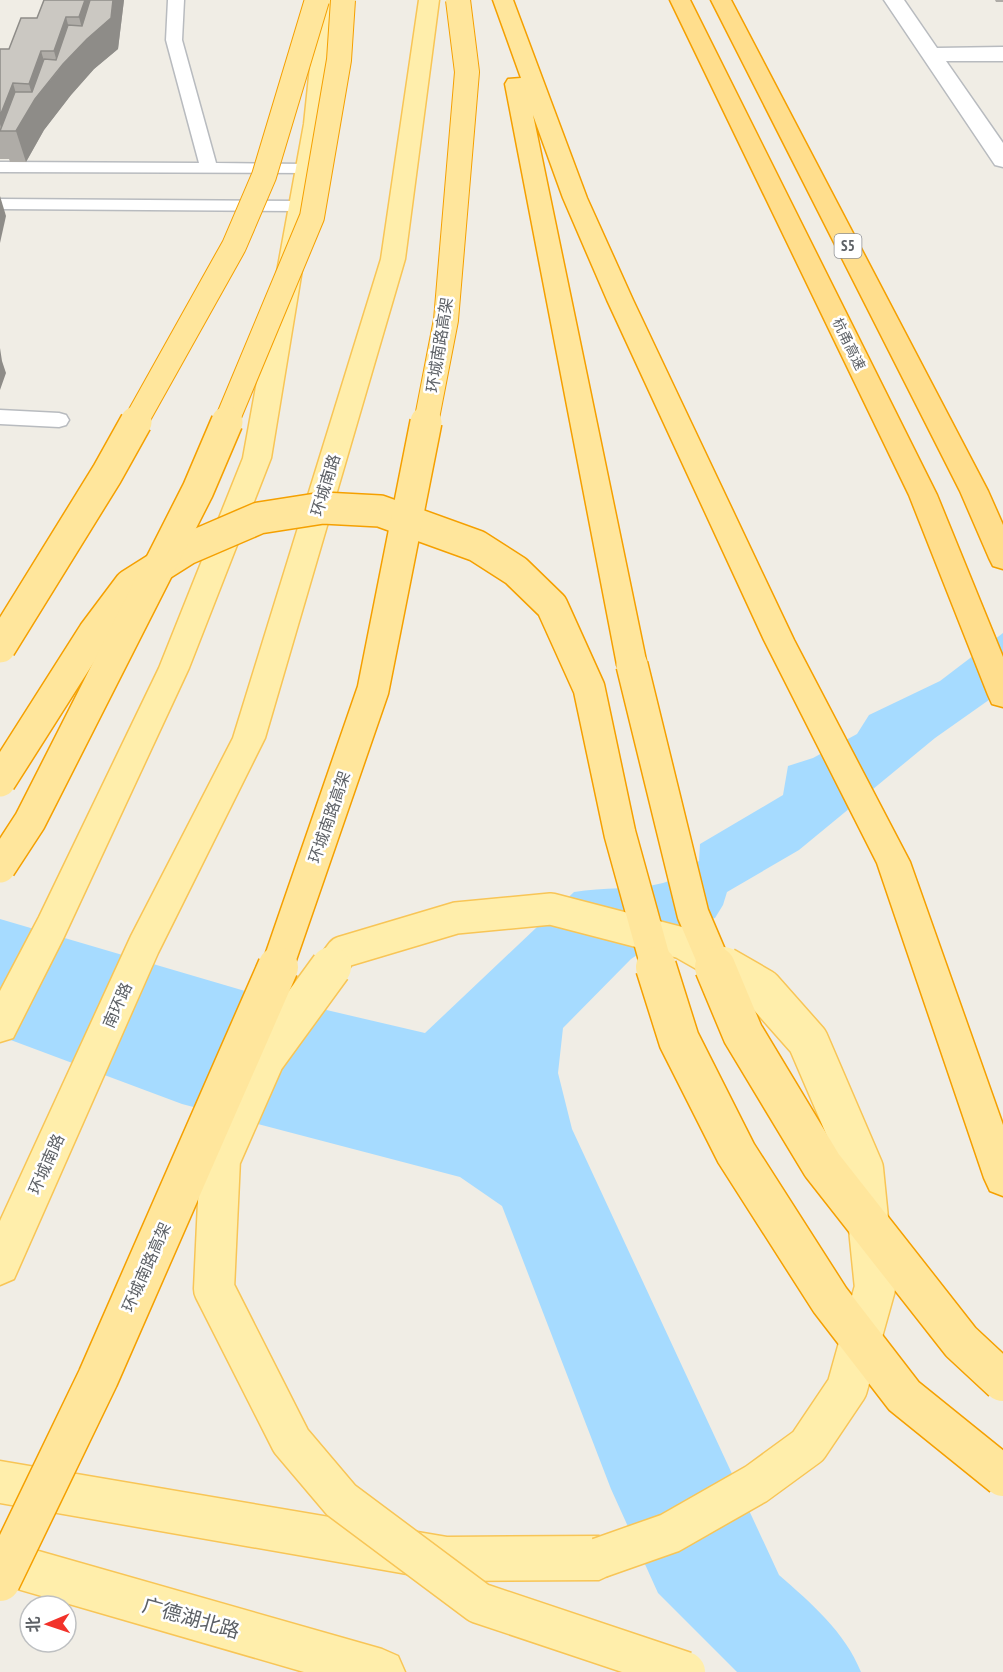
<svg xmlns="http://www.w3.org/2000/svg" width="1003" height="1672" viewBox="0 0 1003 1672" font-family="'PT Sans Narrow','Noto Sans SC',sans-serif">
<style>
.water{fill:#a6dbff}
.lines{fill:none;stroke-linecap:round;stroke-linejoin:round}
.service-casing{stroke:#b8bbbf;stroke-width:3}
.minor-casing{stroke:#b8bbbf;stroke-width:3}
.primary-casing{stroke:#f8c556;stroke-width:3}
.trunk-casing{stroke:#f5a000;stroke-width:3}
.motorway-casing{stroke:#f5a000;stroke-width:3}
.service{fill:#fff;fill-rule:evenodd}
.minor{fill:#fff;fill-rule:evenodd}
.primary{fill:#ffeeab;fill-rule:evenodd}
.trunk{fill:#ffe69c;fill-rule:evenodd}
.motorway{fill:#ffde8d;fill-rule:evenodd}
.primary-bridge-far1-casing{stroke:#f8c556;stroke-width:34;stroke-linecap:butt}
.primary-bridge-casing{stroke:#f8c556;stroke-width:43;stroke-linecap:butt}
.trunk-bridge-far2-casing{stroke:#f5a000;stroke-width:26;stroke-linecap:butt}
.trunk-bridge-far1-casing{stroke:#f5a000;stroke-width:34;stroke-linecap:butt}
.trunk-bridge-casing{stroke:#f5a000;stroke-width:43;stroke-linecap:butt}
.primary-bridge-far1{stroke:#ffeeab;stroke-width:31}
.primary-bridge{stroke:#ffeeab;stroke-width:40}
.trunk-bridge-far2{stroke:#ffe69c;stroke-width:24}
.trunk-bridge-far1{stroke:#ffe69c;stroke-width:31}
.trunk-bridge{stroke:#ffe69c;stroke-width:40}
.wall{fill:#afaca7}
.shaded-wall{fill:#8e8c88}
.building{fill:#cbc8c2;stroke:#8e8c88;stroke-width:1.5}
.labels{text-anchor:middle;stroke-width:5;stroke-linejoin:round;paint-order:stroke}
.far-street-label{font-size:14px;fill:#5d6166;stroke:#fff}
.shield{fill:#fff;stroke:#8e9094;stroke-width:1.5}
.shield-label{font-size:15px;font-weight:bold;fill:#5d6166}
.street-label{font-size:16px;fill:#5d6166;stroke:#fff}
.near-street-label{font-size:20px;fill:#5d6166;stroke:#fff}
</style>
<rect width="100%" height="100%" fill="#f0ede5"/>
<path class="water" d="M1003,633V690L935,738L799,850L727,892L723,905L715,918L679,928L631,959L563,1028L558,1073L572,1129L779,1575C811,1603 845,1632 861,1672H737L658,1593L611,1489L502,1206L460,1177L182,1104L0,1036V919L245,991L425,1033L574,892C603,887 636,890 663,883C675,880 688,868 699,861L700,844L783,795L788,766L813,758L857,734L869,715L940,681Z"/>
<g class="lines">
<defs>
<g id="service">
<polygon points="168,0 184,0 182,40 216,163 308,164 314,165 316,169 314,173 0,172 0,162 199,163 166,40"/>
<polygon points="0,199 301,201 307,202 310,206 307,210 301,211 0,209"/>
<polygon points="0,410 59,413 66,415 69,420 66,425 59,427 0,424"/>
</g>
<polygon id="minor" points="884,0 904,0 937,48 1003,47 1003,61 946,61 1003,143 1003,167 995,165"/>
<g id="primary">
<polygon points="317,0 337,0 326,124 271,458 189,668 63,939 13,1038 0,1042 0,991 39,917 159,668 243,458 304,124"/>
<polygon points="419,0 439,0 405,259 265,738 158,953 14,1279 0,1285 0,1221 131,936 233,738 381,259"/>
<polygon points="0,1461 447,1537 599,1536 614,1543 621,1558 614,1573 599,1580 447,1581 0,1503"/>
<polygon points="0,1540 382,1649 398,1656 405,1672 304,1672 0,1584"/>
</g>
<polygon id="trunk" points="493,0 513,0 587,198 633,300 794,640 910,862 1003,1125 1003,1196 990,1191 984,1178 877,863 764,640 607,300 563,198 533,115 647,665 643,673 632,677 621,673 617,665 505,84 508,79 521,78"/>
<g id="motorway">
<polygon points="670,0 690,0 937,495 1003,657 1003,707 992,704 988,695 909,495"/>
<polygon points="711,0 731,0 988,491 1003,525 1003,569 993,566 989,558 960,491"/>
</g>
</defs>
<use href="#service" class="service-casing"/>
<use href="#minor" class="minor-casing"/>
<use href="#primary" class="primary-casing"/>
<use href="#trunk" class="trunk-casing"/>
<use href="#motorway" class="motorway-casing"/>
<use href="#service" class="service"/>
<use href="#minor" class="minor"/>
<use href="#primary" class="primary"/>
<use href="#trunk" class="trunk"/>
<use href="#motorway" class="motorway"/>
<defs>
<polyline id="primary-bridge-far1" points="330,968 342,952 456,918 551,909 682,943 726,968"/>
<g id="primary-bridge">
<polyline points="331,967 264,1059 220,1159 214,1289 291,1441 341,1500 479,1603 685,1672"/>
<polyline points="599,1558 670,1533 756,1484 808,1446 847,1388 875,1288 863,1169 808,1041 762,989 724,967"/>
</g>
<g id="trunk-bridge-far2">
<polyline points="135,423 234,246 264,176 317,0"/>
<polyline points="226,423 312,217 339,60 343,0"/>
<polyline points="426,423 446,320 467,72 458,0"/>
</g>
<g id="trunk-bridge-far1">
<polyline points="0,647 107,474 136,422"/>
<polyline points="632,665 693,914 716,968"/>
<polyline points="0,781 94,633 130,585 187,549 259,518 323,508 380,511 477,546 516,571 552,606 589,688 620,834 657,968"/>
<polyline points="0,867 30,821 198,490 227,422"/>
<polyline points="277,968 373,690 426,422"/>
</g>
<g id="trunk-bridge">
<polyline points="656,967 679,1040 736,1153 830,1300 904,1396 1003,1476"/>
<polyline points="715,967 743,1034 822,1165 961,1342 1003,1381"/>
<polyline points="0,1581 98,1378 278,967"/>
</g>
</defs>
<use href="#primary-bridge-far1" class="primary-bridge-far1-casing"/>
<use href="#primary-bridge" class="primary-bridge-casing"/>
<use href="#trunk-bridge-far2" class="trunk-bridge-far2-casing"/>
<use href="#trunk-bridge-far1" class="trunk-bridge-far1-casing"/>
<use href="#trunk-bridge" class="trunk-bridge-casing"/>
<use href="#primary-bridge-far1" class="primary-bridge-far1"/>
<use href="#primary-bridge" class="primary-bridge"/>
<use href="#trunk-bridge-far2" class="trunk-bridge-far2"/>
<use href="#trunk-bridge-far1" class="trunk-bridge-far1"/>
<use href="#trunk-bridge" class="trunk-bridge"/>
</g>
<g class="wall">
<polygon points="44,0 124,0 118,49 94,69 71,95 44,130 26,162 10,162 9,159 0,159 0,49 9,49 37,18"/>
<polygon points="995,0 1003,0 1003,2 996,2"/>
</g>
<g class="shaded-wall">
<polygon points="85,0 124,0 118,49 94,69 71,95 44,130 26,162 16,131 2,131 0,124 0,116 13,83 23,119 34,101 29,84 41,51 50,81 59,70 54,51 66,17 75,51 85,40 79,17"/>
<polygon points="0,196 6,216 0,243"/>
<polygon points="0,348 2,361 6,373 0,390"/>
</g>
<g class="building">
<polygon points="44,0 85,0 79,17 66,17 54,51 41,51 29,84 13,83 0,116 0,49 9,49 21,18 37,18"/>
<polygon points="90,0 113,0 111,18 87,39 63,64 35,99 16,131 0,131 15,92 32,92 44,59 56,60 68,25 82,26"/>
</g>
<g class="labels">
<g class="far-street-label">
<text transform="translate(849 344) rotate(64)" y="5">杭甬高速</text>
</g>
<rect class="shield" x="834.5" y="234" width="27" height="24" rx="4.5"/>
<g class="shield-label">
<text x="848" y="251">S5</text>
</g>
<g class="street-label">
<text transform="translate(439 345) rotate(-81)" y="6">环城南路高架</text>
<text transform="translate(325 485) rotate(-73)" y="6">环城南路</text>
<text transform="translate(329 817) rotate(-71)" y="6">环城南路高架</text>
<text transform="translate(117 1005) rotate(-66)" y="6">南环路</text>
<text transform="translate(46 1164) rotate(-66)" y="6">环城南路</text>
<text transform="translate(146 1267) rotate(-66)" y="6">环城南路高架</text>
</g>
<g class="near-street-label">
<text transform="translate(191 1618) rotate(16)" y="7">广德湖北路</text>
</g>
</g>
<g transform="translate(48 1624) rotate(268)"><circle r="28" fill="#ffffff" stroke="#bec0c2" stroke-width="1.5"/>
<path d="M0-4.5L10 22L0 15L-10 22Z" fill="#f2322a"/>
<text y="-9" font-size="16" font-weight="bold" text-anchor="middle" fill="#5d6166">北</text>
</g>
</svg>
